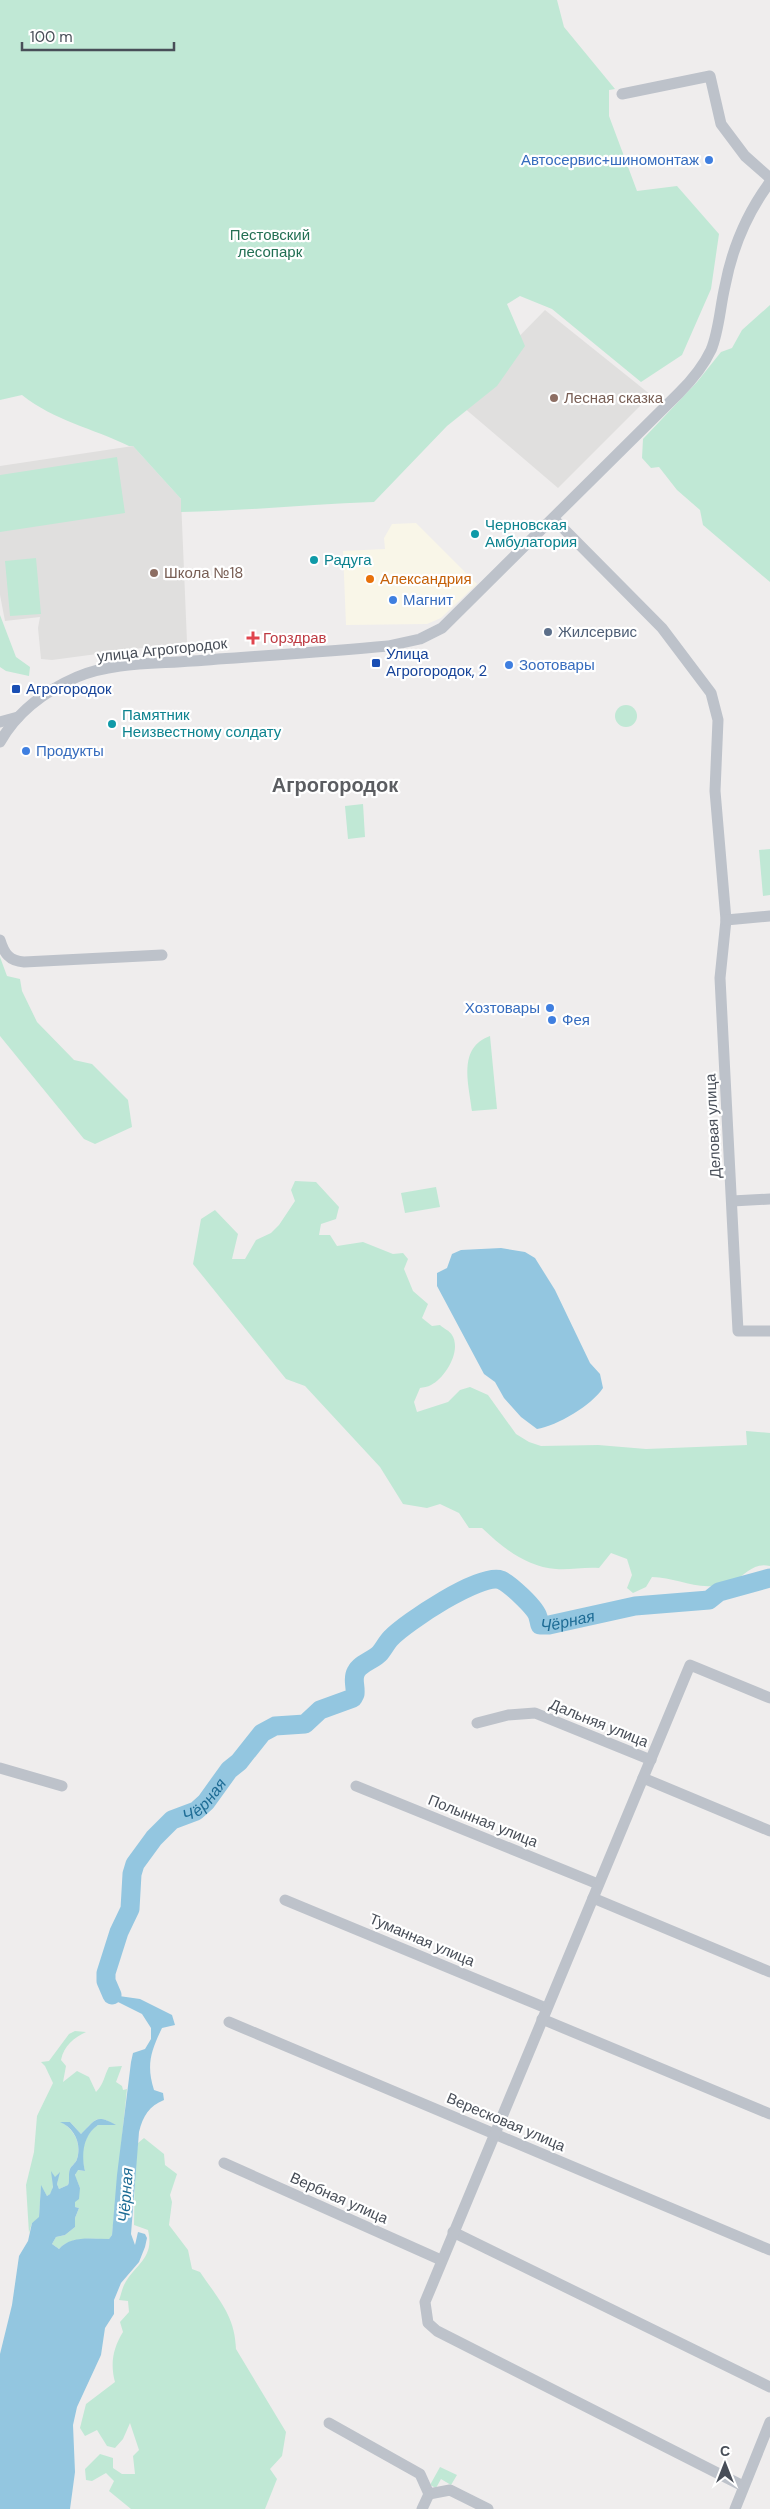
<svg xmlns="http://www.w3.org/2000/svg" width="770" height="2509" viewBox="0 0 770 2509" font-family="'DM Sans',sans-serif">
<style>
.commercial{fill:#f9f6e8}
.education{fill:#e0dfde}
.green{fill:#c0e8d5}
.water{fill:#93c6e0}
.lines{fill:none;stroke-linecap:round;stroke-linejoin:round}
.river{stroke:#93c6e0;stroke-width:19}
.minor{stroke:#bdc2ca;stroke-width:11}
.shop-dot{fill:#3f7fe0;stroke:#fff;stroke-width:2}
.education-dot{fill:#8d6e63;stroke:#fff;stroke-width:2}
.culture-dot{fill:#0f9aa8;stroke:#fff;stroke-width:2}
.food-dot{fill:#e8710a;stroke:#fff;stroke-width:2}
.service-dot{fill:#5c6f8a;stroke:#fff;stroke-width:2}
.health-dot{fill:#e0444e;stroke:#fff;stroke-width:2}
.transit-dot{fill:#1a4fb4;stroke:#fff;stroke-width:2}
.labels{text-anchor:middle;stroke-width:4.5;stroke-linejoin:round;paint-order:stroke}
.shop-label{font-size:15px;fill:#366cbe;stroke:#fff;text-anchor:start}
.park-label{font-size:15px;fill:#226f53;stroke:#fff}
.education-label{font-size:15px;fill:#785e54;stroke:#fff;text-anchor:start}
.culture-label{font-size:15px;fill:#0d838f;stroke:#fff;text-anchor:start}
.food-label{font-size:15px;fill:#c56008;stroke:#fff;text-anchor:start}
.service-label{font-size:15px;fill:#4e5e75;stroke:#fff;text-anchor:start}
.health-label{font-size:15px;fill:#be3a42;stroke:#fff;text-anchor:start}
.street-label{font-size:15px;fill:#484e58;stroke:#fff}
.transit-label{font-size:15px;fill:#164399;stroke:#fff;text-anchor:start}
.water-label{font-size:16px;font-style:italic;fill:#1e6c95;stroke:#fff}
.district-label{font-size:20px;font-weight:bold;fill:#5b5d61;stroke:#fff}
</style>
<rect width="100%" height="100%" fill="#efeded"/>
<polygon class="commercial" points="416,523 477,584 441,618 427,624 346,625 343,551 385,549 384,538 392,524"/>
<g class="education">
<polygon points="545,310 651,395 558,488 456,401"/>
<polygon points="133,446 181,499 187,642 52,660 41,659 38,628 40,617 5,621 0,595 0,466"/>
</g>
<g class="green">
<path d="M0,0H557L564,27L615,89L609,90V116L637,191L677,186L719,234L711,289L682,355L641,382L552,309L520,296L507,304L525,346L497,386L447,426L374,502C310,504 246,511 181,512V499L133,446H129C92,428 55,421 22,395L0,400Z"/>
<polygon points="770,305 770,582 703,525 700,510 677,490 659,467 651,468 642,458 643,439 697,382 721,352 732,348 742,330"/>
<polygon points="117,457 125,513 0,532 0,475"/>
<polygon points="36,558 41,614 10,616 5,561"/>
<polygon points="0,615 16,657 30,667 29,676 6,671 0,667"/>
<circle cx="626" cy="716" r="11"/>
<polygon points="363,804 365,837 348,839 345,806"/>
<polygon points="770,849 770,895 763,896 759,850"/>
<polygon points="0,957 7,976 20,979 22,991 37,1022 74,1060 92,1064 128,1100 132,1127 95,1144 84,1139 0,1036"/>
<path d="M490,1036L497,1109L472,1111C469,1084 457,1048 490,1036Z"/>
<path d="M295,1181L316,1182L339,1207L336,1219L321,1224L319,1235H330L337,1246L363,1242L393,1254L403,1253L408,1259L404,1269L413,1291L428,1304L422,1318L432,1326L440,1325C443,1328 450,1331 452,1335C462,1351 445,1378 431,1385C428,1387 423,1387 420,1388L414,1402L417,1412L448,1402L460,1390L470,1387L488,1395L516,1434L529,1442L541,1446L598,1445L646,1449L747,1445L746,1431L770,1433V1566C753,1562 746,1575 732,1582C727,1584 719,1585 713,1586C692,1588 673,1577 652,1577L646,1587L633,1593L627,1588L632,1575L627,1559L611,1553L599,1568C584,1567 570,1570 556,1569C526,1567 502,1547 482,1528H469L459,1513L440,1504L427,1508L403,1504L380,1467L305,1386L286,1379L193,1264L201,1219L215,1210L238,1234L232,1259H245L256,1240L271,1233L279,1225L295,1201L291,1190Z"/>
<polygon points="436,1187 440,1207 405,1213 401,1193"/>
<path d="M75,2031L86,2032C74,2038 64,2045 61,2060L66,2066L63,2082L77,2071L89,2077L96,2092C104,2084 104,2076 109,2067L122,2066L116,2082L122,2086L123,2090L127,2089L112,2235L109,2239C93,2239 70,2236 59,2249L52,2244L56,2237L65,2235L75,2227V2218L79,2208L75,2207L74,2202L80,2188L75,2176L77,2170L85,2171C80,2154 83,2135 98,2125H115C95,2112 94,2122 81,2134L70,2122H61C74,2129 82,2144 77,2159C76,2163 72,2165 70,2169C68,2174 70,2180 68,2185L59,2189L57,2184L59,2173L55,2178L52,2173C52,2181 56,2191 47,2196L41,2186L39,2218L32,2223L29,2233L26,2185L34,2152L37,2116L53,2083L45,2066L41,2062L49,2061L69,2034Z"/>
<path d="M144,2138L164,2154L165,2165L177,2174L170,2195L172,2202L169,2225L188,2250L192,2269L200,2272C218,2299 235,2315 236,2349L286,2432L282,2456L270,2469L277,2479L265,2509H131L109,2491L114,2481L106,2473L92,2481L86,2480L85,2469L100,2454L113,2458V2468L122,2474H135L133,2456L139,2450L130,2423L123,2439L115,2448L107,2446L97,2430L85,2436L80,2428L86,2404L115,2382C110,2364 113,2348 123,2332L120,2322L129,2312L128,2301L119,2300C121,2295 122,2289 124,2285C135,2264 155,2259 148,2230L134,2225L135,2164L138,2143Z"/>
<polygon points="440,2467 457,2475 451,2485 441,2479 436,2488 430,2485"/>
</g>
<g class="water">
<path d="M501,1248L525,1252L535,1258L555,1290L590,1363L600,1374L603,1388C592,1405 557,1426 537,1429L521,1417L504,1398L495,1382L484,1374L437,1286V1273L447,1268L452,1254L461,1250Z"/>
<path d="M106,1973L114,1992L119,1996L140,1999L172,2015L175,2025L162,2028C151,2051 146,2065 154,2090L163,2093L164,2100C149,2106 143,2116 139,2132L131,2234L135,2245L138,2232L145,2234L147,2238L145,2247L139,2262L121,2283L114,2300V2314L105,2328L101,2355L77,2407L73,2425L75,2472L70,2509H0V2354L12,2305L19,2256L28,2241L32,2223L39,2217L41,2185L47,2196L50,2194L53,2187L51,2171L55,2177L60,2172L57,2184L59,2189L68,2185C70,2180 68,2173 70,2169C72,2165 76,2163 77,2159C82,2143 74,2128 60,2122H70L81,2134C95,2121 95,2113 116,2125H98C83,2135 81,2155 85,2171L78,2170L75,2175L80,2188L79,2199L75,2202V2207L79,2208L75,2218V2227L65,2235L56,2237L52,2244L59,2249C71,2235 91,2239 109,2239L112,2235L117,2175L131,2062L133,2053L145,2049L151,2039V2028L142,2014L114,2000L110,2001C102,1992 104,1983 106,1973Z"/>
</g>
<g class="lines">
<path class="river" id="s1" d="M112,1995L106,1981V1973L119,1932L130,1909L132,1874L135,1864L154,1838L172,1820L196,1811L206,1802L229,1770L239,1762L262,1733L275,1726L305,1724L320,1710L353,1698L355,1694C356,1686 352,1679 356,1672C360,1663 374,1660 380,1653C384,1648 387,1642 391,1638C405,1623 481,1572 501,1580C510,1584 536,1608 538,1617C539,1620 539,1622 540,1625H549L635,1606L709,1600L719,1592L770,1578"/>
<g class="minor">
<polyline points="622,94 710,76 721,124 745,156 770,178"/>
<polyline points="554,519 662,628 711,693 718,720 715,791 726,920 720,978 738,1331 770,1331"/>
<polyline points="0,722 18,717"/>
<path d="M0,742C17,712 45,691 77,677C112,662 155,664 192,661C258,656 323,652 388,646L420,639L442,628L679,393C692,380 703,367 711,350C719,331 720,307 725,286C732,249 747,213 770,182"/>
<polyline points="726,920 770,916"/>
<path d="M0,940C4,953 9,961 24,962L162,955"/>
<polyline points="732,1201 770,1199"/>
<polyline points="477,1723 508,1715 535,1713 651,1760"/>
<polyline points="0,1768 62,1786"/>
<polyline points="643,1778 770,1831"/>
<polyline points="356,1786 598,1884"/>
<polyline points="593,1898 770,1972"/>
<polyline points="285,1900 546,2008"/>
<polyline points="542,2019 770,2114"/>
<polyline points="229,2022 770,2250"/>
<polyline points="224,2163 441,2260"/>
<polyline points="453,2232 770,2387"/>
<polyline points="329,2423 420,2474 429,2494"/>
<polyline points="743,2486 437,2331 428,2323 425,2302 690,1665 770,1698"/>
<polyline points="429,2494 450,2490 488,2509"/>
<polyline points="422,2509 429,2494"/>
<polyline points="735,2509 770,2422"/>
</g>
</g>
<g class="shop-dot">
<circle cx="709" cy="160" r="5"/>
<circle cx="393" cy="600" r="5"/>
<circle cx="509" cy="665" r="5"/>
<circle cx="26" cy="751" r="5"/>
<circle cx="550" cy="1008" r="5"/>
<circle cx="552" cy="1020" r="5"/>
</g>
<g class="education-dot">
<circle cx="554" cy="398" r="5"/>
<circle cx="154" cy="573" r="5"/>
</g>
<g class="culture-dot">
<circle cx="475" cy="534" r="5"/>
<circle cx="314" cy="560" r="5"/>
<circle cx="112" cy="724" r="5"/>
</g>
<circle class="food-dot" cx="370" cy="579" r="5"/>
<circle class="service-dot" cx="548" cy="632" r="5"/>
<path class="health-dot" d="M250.5 630.5h5v5h5v5h-5v5h-5v-5h-5v-5h5z"/>
<g class="transit-dot">
<rect x="371" y="658" width="10" height="10" rx="2.5"/>
<rect x="11" y="684" width="10" height="10" rx="2.5"/>
</g>
<g class="labels">
<g class="shop-label">
<text x="699" y="165" text-anchor="end">Автосервис+шиномонтаж</text>
<text x="403" y="605">Магнит</text>
<text x="519" y="670">Зоотовары</text>
<text x="36" y="756">Продукты</text>
<text x="540" y="1013" text-anchor="end">Хозтовары</text>
<text x="562" y="1025">Фея</text>
</g>
<g class="park-label">
<text x="270" y="240">Пестовский<tspan x="270" dy="17">лесопарк</tspan></text>
</g>
<g class="education-label">
<text x="564" y="403">Лесная сказка</text>
<text x="164" y="578">Школа №18</text>
</g>
<g class="culture-label">
<text x="485" y="530">Черновская<tspan x="485" dy="17">Амбулатория</tspan></text>
<text x="324" y="565">Радуга</text>
<text x="122" y="720">Памятник<tspan x="122" dy="17">Неизвестному солдату</tspan></text>
</g>
<g class="food-label">
<text x="380" y="584">Александрия</text>
</g>
<g class="service-label">
<text x="558" y="637">Жилсервис</text>
</g>
<g class="health-label">
<text x="263" y="643">Горздрав</text>
</g>
<g class="street-label">
<text transform="translate(162 650) rotate(-6)" y="5">улица Агрогородок</text>
<text transform="translate(713 1126) rotate(-93)" y="5">Деловая улица</text>
<text transform="translate(599 1723) rotate(22)" y="5">Дальняя улица</text>
<text transform="translate(483 1821) rotate(22)" y="5">Полынная улица</text>
<text transform="translate(422 1940) rotate(23)" y="5">Туманная улица</text>
<text transform="translate(506 2122) rotate(23)" y="5">Вересковая улица</text>
<text transform="translate(339 2198) rotate(24)" y="5">Вербная улица</text>
</g>
<g class="transit-label">
<text x="386" y="659">Улица<tspan x="386" dy="17">Агрогородок, 2</tspan></text>
<text x="26" y="694">Агрогородок</text>
</g>
<g class="water-label">
<text dy="6" stroke="none"><textPath href="#s1" startOffset="716">Чёрная</textPath></text>
<text dy="6" stroke="none"><textPath href="#s1" startOffset="234">Чёрная</textPath></text>
<text transform="translate(125 2195) rotate(-86)" y="6">Чёрная</text>
</g>
<g class="district-label">
<text x="335" y="792">Агрогородок</text>
</g>
</g>
<g transform="translate(725 2464)" stroke="#ffffff" stroke-width="4" paint-order="stroke">
<path d="M0-4L9 19L0 12L-9 19Z" fill="#484e58"/>
<text y="-8" font-size="14" font-weight="bold" text-anchor="middle" fill="#484e58">С</text>
</g>
<path d="M22 42v8h152v-8" fill="none" stroke="#484e58" stroke-width="2.5"/>
<text x="30" y="42" font-size="15" fill="#484e58" stroke="#ffffff" stroke-width="4" paint-order="stroke">100 m</text>
</svg>
